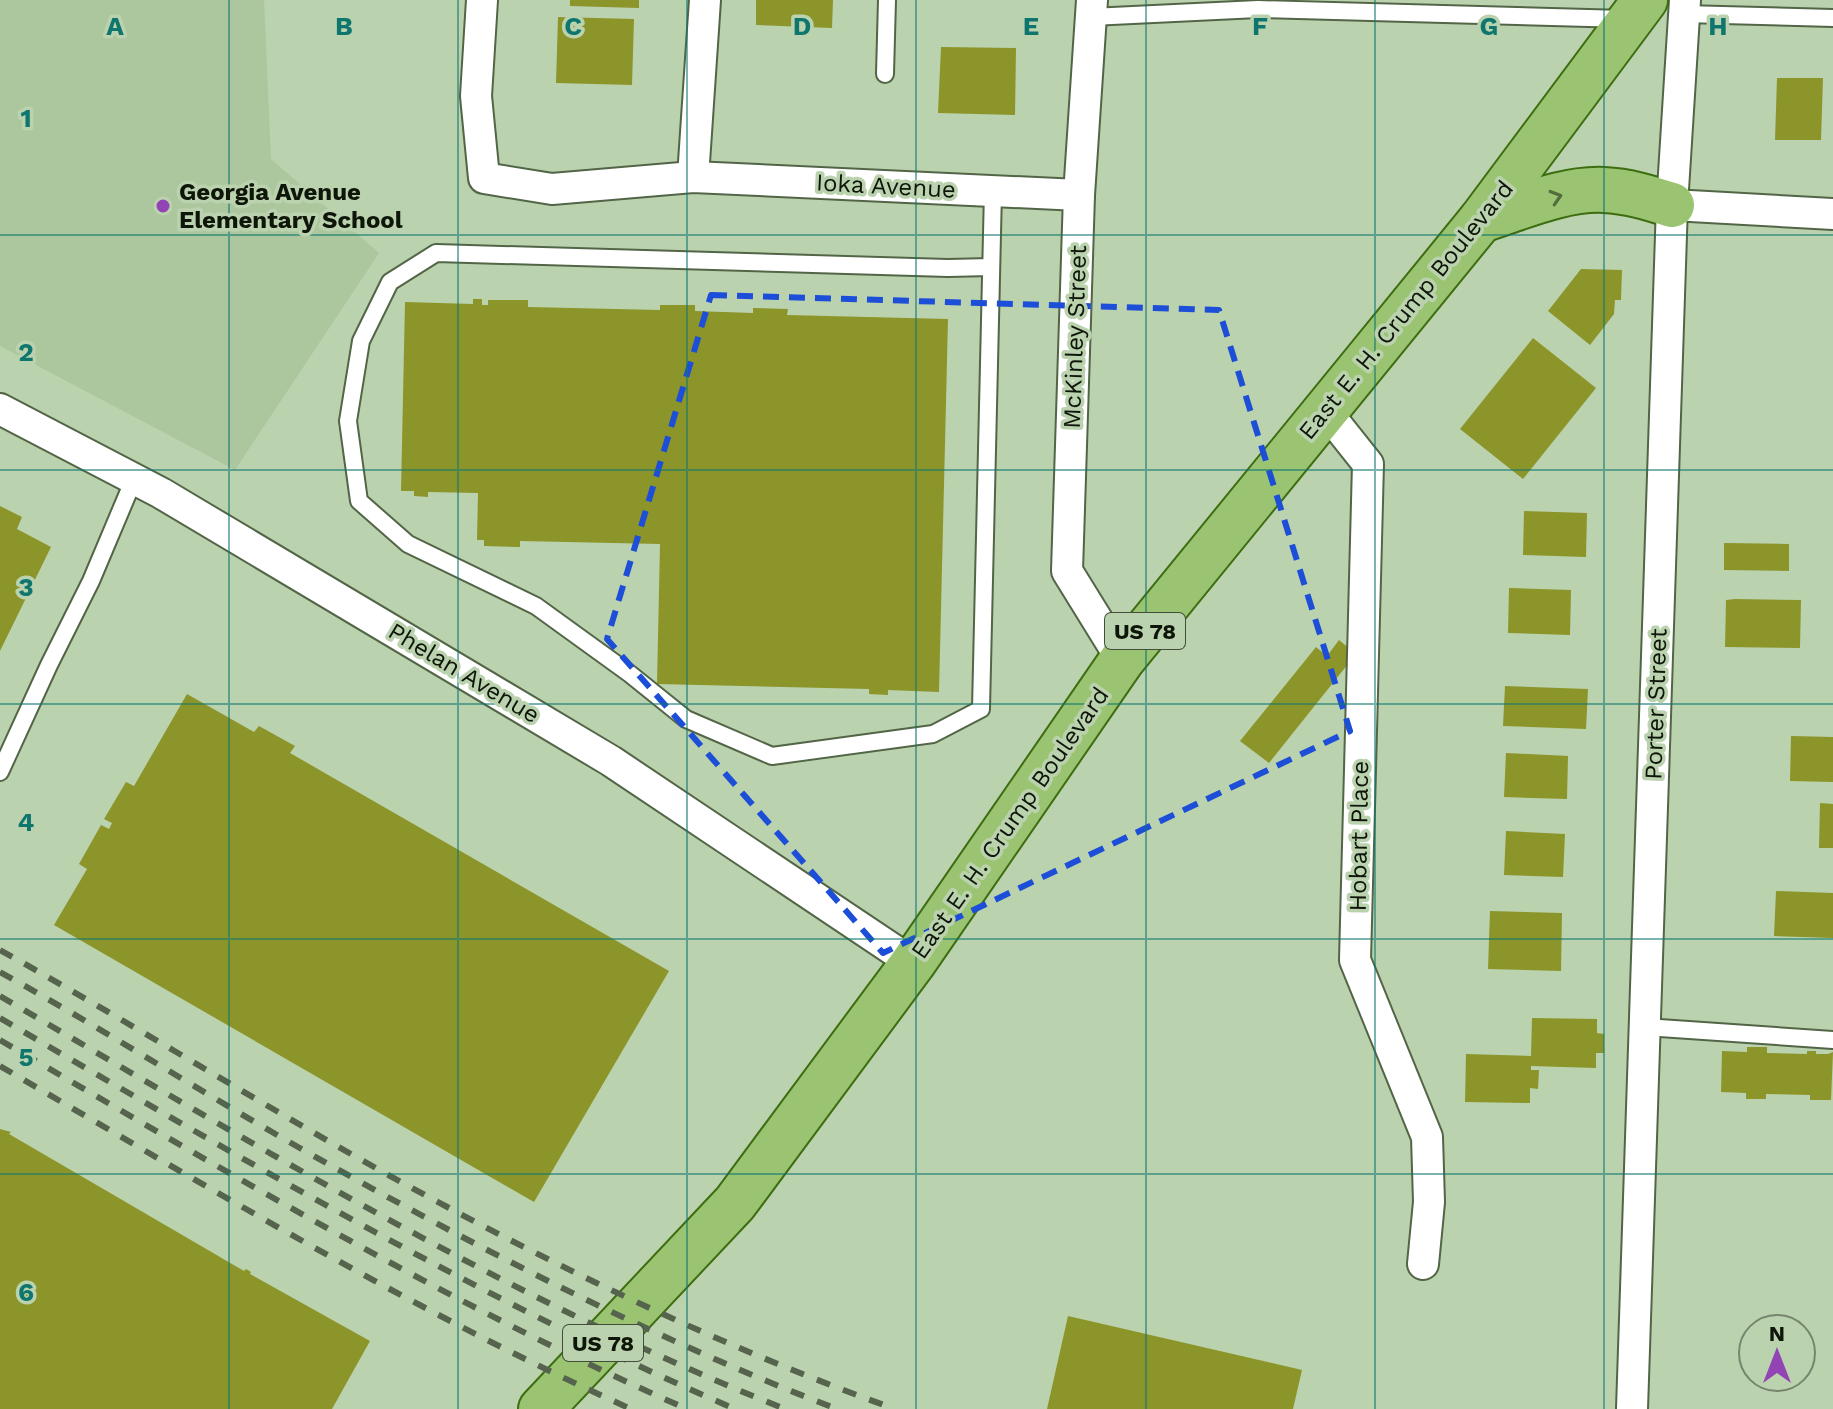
<svg xmlns="http://www.w3.org/2000/svg" width="1833" height="1409" viewBox="0 0 1833 1409" font-family="'Work Sans',sans-serif">
<style>
.built{fill:#acc69d}
.building{fill:#8c952a}
.lines{fill:none;stroke-linecap:round;stroke-linejoin:round}
.lane-casing{stroke:#526546;stroke-width:20}
.street-casing{stroke:#526546;stroke-width:34}
.primary-casing{stroke:#3d6d10;stroke-width:48}
.lane{stroke:#fff;stroke-width:16}
.street{stroke:#fff;stroke-width:30}
.primary{stroke:#9ac471;stroke-width:44}
.rail{stroke:#56644e;stroke-width:6;stroke-dasharray:14 14;stroke-linecap:butt}
.oneway{stroke:#546c3d}
.marked{fill:none;stroke:#1d4ed8;stroke-width:6;stroke-dasharray:16 10;stroke-linejoin:round}
.grid{fill:none;stroke:#0f766e;stroke-width:2;stroke-opacity:0.55}
.poi-dot{fill:#9244b4;stroke:#bbd2af;stroke-width:3}
.labels{text-anchor:middle;stroke-width:7;stroke-linejoin:round;paint-order:stroke}
.shield{fill:#bbd2af;stroke:#424e3b;stroke-width:2}
.shield-label{font-size:22px;font-weight:bold;fill:#0e1509}
.street-label{font-size:24px;fill:#0e1509;stroke:#bbd2af}
.poi-label{font-size:24px;font-weight:bold;fill:#0e1509;stroke:#bbd2af;text-anchor:start}
.grid-label{font-size:26px;text-anchor:middle;font-weight:bold;fill:#0f766e;stroke:#bbd2af;stroke-width:7;stroke-linejoin:round;paint-order:stroke}
</style>
<rect width="100%" height="100%" fill="#bbd2af"/>
<polygon class="built" points="0,0 264,0 271,159 379,253 235,470 0,346"/>
<g class="building">
<polygon points="570,0 639,0 639,8 570,6"/>
<polygon points="756,0 833,0 832,28 756,25"/>
<polygon points="558,17 634,19 632,85 556,83"/>
<polygon points="941,47 1016,48 1015,115 938,113"/>
<polygon points="1777,78 1823,78 1821,140 1775,140"/>
<polygon points="1581,269 1622,270 1621,300 1615,300 1614,314 1590,345 1548,311"/>
<polygon points="473,299 482,299 482,305 488,305 488,300 528,300 528,307 660,310 660,305 695,305 695,311 753,313 753,308 788,309 787,315 948,319 939,692 888,690 888,695 869,694 869,689 657,684 660,544 520,541 520,547 484,546 484,540 477,540 478,493 428,492 428,497 414,496 414,491 401,491 405,302 473,304"/>
<polygon points="1533,338 1596,388 1523,479 1460,429"/>
<polygon points="0,506 22,517 17,529 51,547 0,651"/>
<polygon points="1524,511 1587,513 1586,557 1523,555"/>
<polygon points="1724,543 1789,544 1789,571 1724,570"/>
<polygon points="1509,588 1571,590 1570,635 1508,633"/>
<polygon points="1735,599 1801,600 1800,648 1725,647 1726,600"/>
<polygon points="1339,640 1356,654 1269,763 1240,741 1316,647 1327,656"/>
<polygon points="1505,686 1588,689 1586,729 1503,726"/>
<polygon points="187,694 254,732 259,726 295,746 290,753 669,971 534,1202 54,925 87,869 79,864 101,825 109,829 112,823 104,819 126,782 134,786"/>
<polygon points="1791,736 1833,737 1833,782 1790,781"/>
<polygon points="1506,753 1568,756 1567,799 1504,797"/>
<polygon points="1820,803 1833,804 1833,848 1819,848"/>
<polygon points="1506,831 1565,834 1563,877 1504,875"/>
<polygon points="1776,891 1833,893 1833,938 1774,936"/>
<polygon points="1490,911 1562,913 1561,971 1488,969"/>
<polygon points="1532,1018 1597,1019 1597,1033 1604,1034 1604,1053 1596,1053 1596,1068 1531,1066 1531,1070 1539,1070 1538,1089 1530,1088 1530,1103 1465,1102 1466,1054 1531,1056"/>
<polygon points="1747,1047 1767,1047 1767,1053 1807,1054 1807,1051 1816,1051 1816,1054 1828,1054 1833,1052 1831,1100 1810,1100 1810,1095 1766,1094 1766,1099 1746,1099 1746,1093 1721,1092 1722,1051 1747,1052"/>
<polygon points="0,1129 11,1132 9,1134 244,1271 246,1269 251,1272 250,1274 370,1341 332,1409 0,1409"/>
<polygon points="1068,1316 1302,1370 1293,1409 1047,1409"/>
</g>
<g class="lines">
<defs>
<g id="lane">
<polyline points="1684,14 1833,18"/>
<polyline points="1091,17 1258,9 1625,19"/>
<polyline points="885,74 887,0"/>
<polyline points="991,267 948,268 436,253 390,282 361,341 348,421 359,501 408,544 536,606 630,674 686,719 772,756 933,734 981,709 993,191"/>
<polyline points="0,772 49,665 91,581 134,479"/>
<polyline points="1645,1027 1833,1040"/>
</g>
<g id="street">
<polyline points="482,0 476,96 484,178 552,189 693,177 1079,195"/>
<polyline points="1092,0 1079,195 1067,571 1122,660"/>
<polyline points="693,177 705,0"/>
<polyline points="1672,205 1833,214"/>
<polyline points="0,409 161,493 611,761 913,963"/>
<polyline points="1325,410 1368,464 1355,960 1427,1137 1429,1202 1423,1264"/>
<polyline points="1632,1409 1672,205 1685,0"/>
</g>
<g id="primary">
<path d="M1481,220C1520,208 1563,188 1604,190C1628,191 1650,198 1672,205"/>
<polyline points="541,1409 735,1203 913,963 1122,660 1481,220 1645,0"/>
</g>
</defs>
<use href="#lane" class="lane-casing"/>
<use href="#street" class="street-casing"/>
<use href="#primary" class="primary-casing"/>
<use href="#lane" class="lane"/>
<use href="#street" class="street"/>
<use href="#primary" class="primary"/>
<g class="rail">
<path d="M0,950C129,1022 254,1100 383,1172C547,1263 719,1346 895,1409"/>
<path d="M0,972C101,1028 198,1090 298,1147C471,1245 651,1338 837,1409"/>
<path d="M0,996C255,1145 510,1300 785,1409"/>
<path d="M0,1018C240,1158 479,1299 735,1409"/>
<path d="M0,1040C225,1171 448,1304 687,1409"/>
<path d="M0,1066C206,1186 413,1311 631,1409"/>
</g>
</g>
<defs><path id="oneway-chevron" d="M-2-3.5L2.5 0L-2 3.5" fill="none" stroke-width="1.6" stroke-linecap="round" stroke-linejoin="round" transform="scale(2)"/></defs>
<use class="oneway" href="#oneway-chevron" transform="translate(1556 197) rotate(-17)"/>
<path class="marked" d="M711,295L1219,310L1350,731L883,953L607,639Z"/>
<path class="grid" d="M229,0V1409M458,0V1409M687,0V1409M916,0V1409M1146,0V1409M1375,0V1409M1604,0V1409M0,235H1833M0,470H1833M0,704H1833M0,939H1833M0,1174H1833"/>
<circle class="poi-dot" cx="163" cy="206" r="8"/>
<g class="labels">
<g class="shield">
<rect x="1105" y="613" width="80" height="36" rx="6"/>
<rect x="563" y="1325" width="80" height="36" rx="6"/>
</g>
<g class="shield-label">
<text x="1145" y="639">US 78</text>
<text x="603" y="1351">US 78</text>
</g>
<g class="street-label">
<text transform="translate(886 186) rotate(3)" y="8">Ioka Avenue</text>
<text transform="translate(1406 310) rotate(-51)" y="8">East E. H. Crump Boulevard</text>
<text transform="translate(1075 337) rotate(-88)" y="8">McKinley Street</text>
<text transform="translate(464 673) rotate(31)" y="8">Phelan Avenue</text>
<text transform="translate(1656 704) rotate(-88)" y="8">Porter Street</text>
<text transform="translate(1010 823) rotate(-55)" y="8">East E. H. Crump Boulevard</text>
<text transform="translate(1359 836) rotate(-89)" y="8">Hobart Place</text>
</g>
<g class="poi-label">
<text x="179" y="200">Georgia Avenue<tspan x="179" dy="28">Elementary School</tspan></text>
</g>
</g>
<g class="grid-label">
<text x="115" y="35">A</text>
<text x="344" y="35">B</text>
<text x="573" y="35">C</text>
<text x="802" y="35">D</text>
<text x="1031" y="35">E</text>
<text x="1260" y="35">F</text>
<text x="1489" y="35">G</text>
<text x="1718" y="35">H</text>
<text x="26" y="127">1</text>
<text x="26" y="361">2</text>
<text x="26" y="596">3</text>
<text x="26" y="831">4</text>
<text x="26" y="1066">5</text>
<text x="26" y="1301">6</text>
</g>
<g transform="translate(1777 1353)"><circle r="38" fill="#bbd2af" stroke="#76866d" stroke-width="2"/>
<path d="M0-6L14 30L0 20L-14 30Z" fill="#9244b4"/>
<text y="-12" font-size="22" font-weight="bold" text-anchor="middle" fill="#0e1509">N</text>
</g>
</svg>
